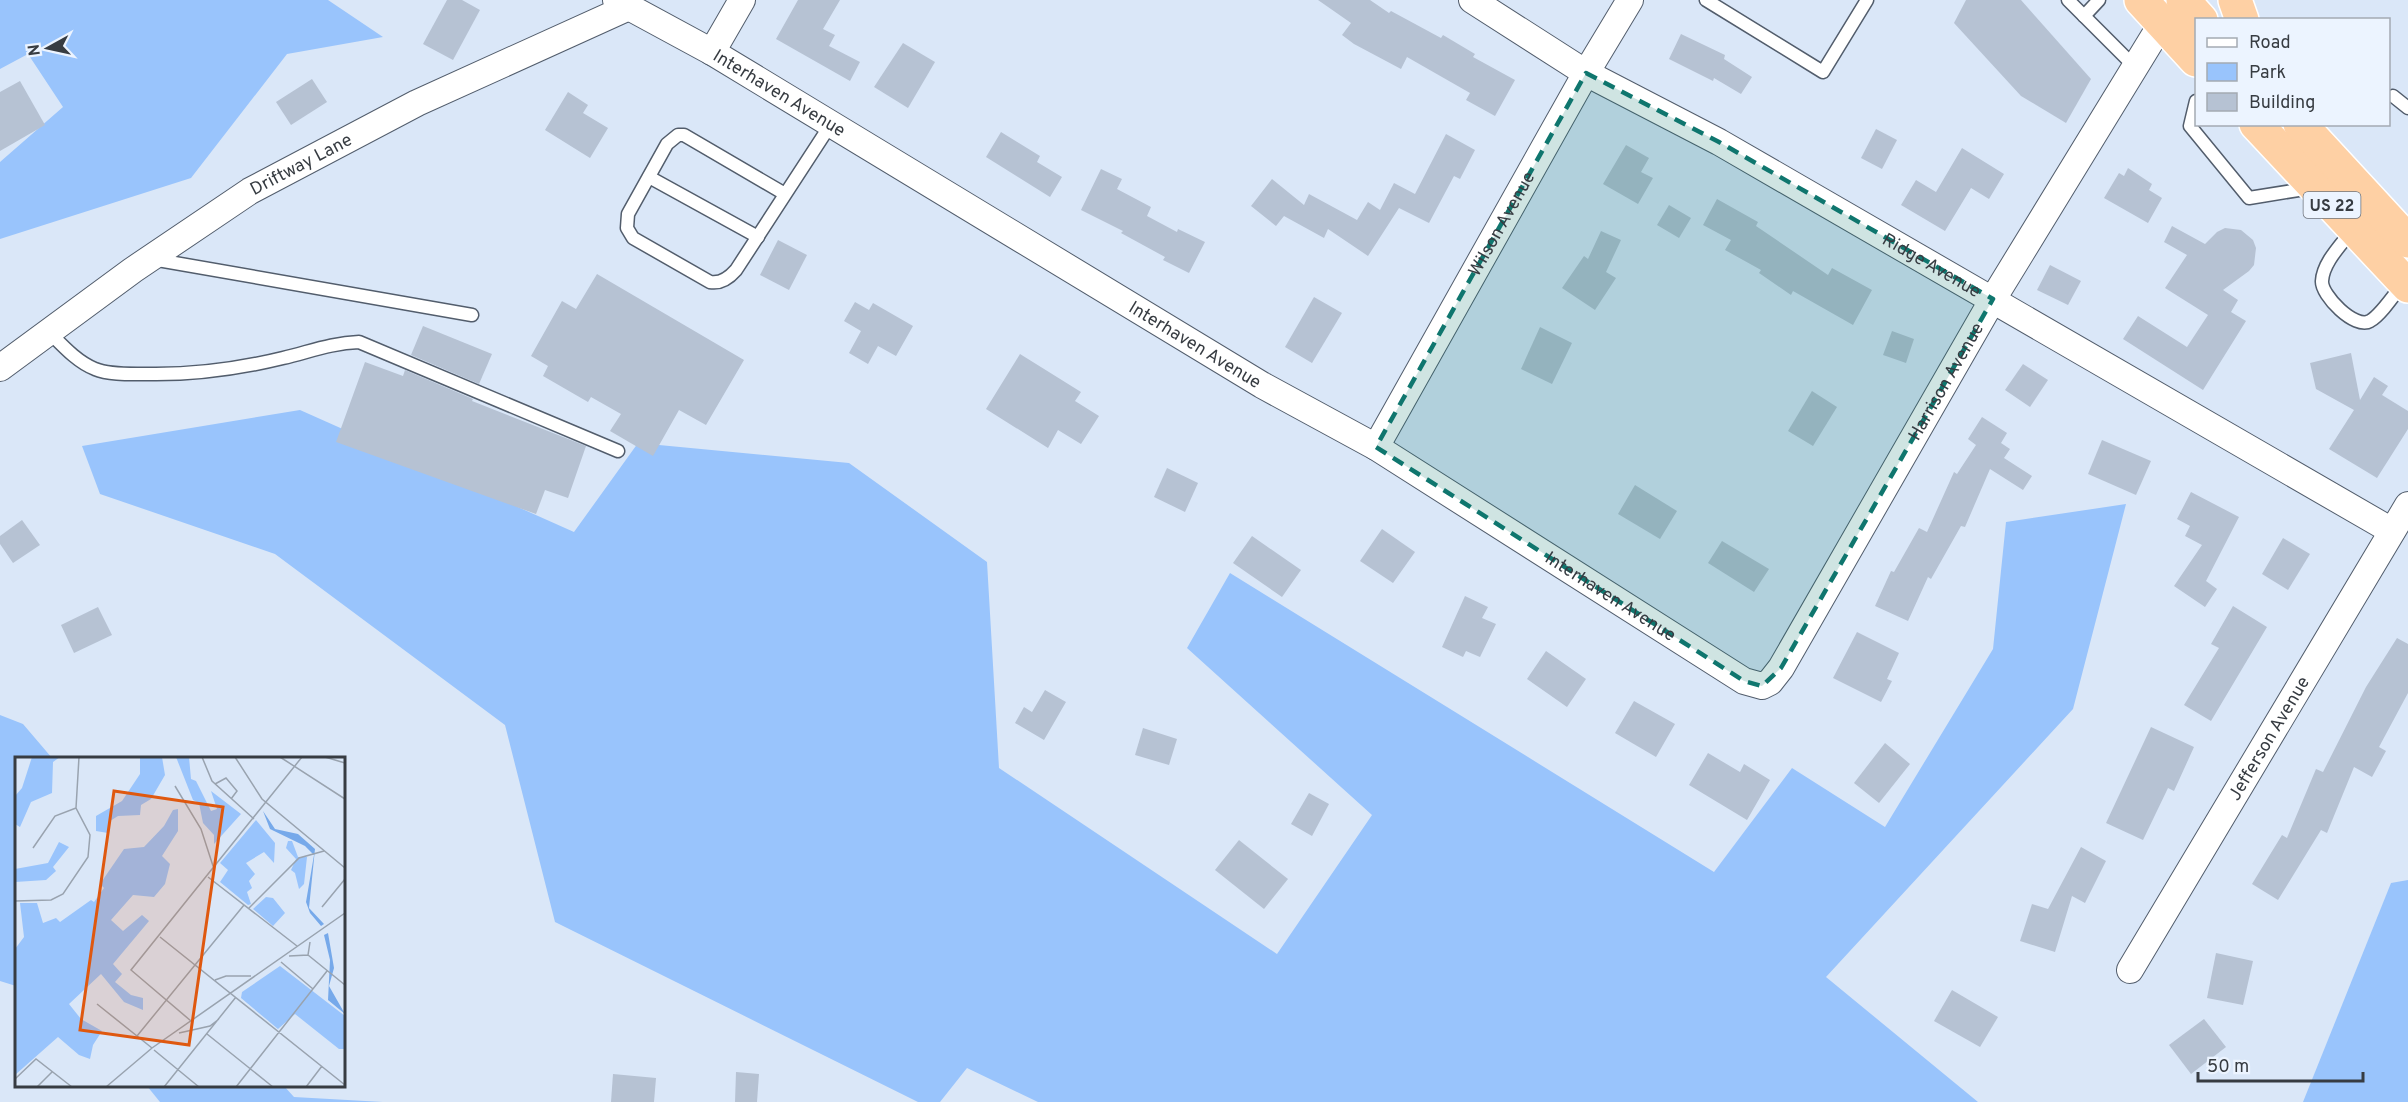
<svg xmlns="http://www.w3.org/2000/svg" width="2408" height="1102" viewBox="0 0 2408 1102" font-family="Overpass,sans-serif">
<style>
.green{fill:#99c4fc}
.building{fill:#b6c2d3}
.lines{fill:none;stroke-linecap:round;stroke-linejoin:round}
.service-casing{stroke:#525d6c;stroke-width:15}
.minor-casing{stroke:#525d6c;stroke-width:28}
.trunk-casing{stroke:#fff;stroke-width:36}
.service{stroke:#fff;stroke-width:12}
.minor{stroke:#fff;stroke-width:26}
.trunk{stroke:#fed0a4;stroke-width:33}
.marked{fill:#0f766e;fill-opacity:0.2;stroke:#0f766e;stroke-width:4.5;stroke-dasharray:12 8;stroke-linejoin:round}
.labels{text-anchor:middle;stroke-width:4.5;stroke-linejoin:round;paint-order:stroke}
.shield{fill:#ecf4ff;stroke:#6d737b;stroke-width:1.5}
.shield-label{font-size:16px;font-weight:bold;fill:#373c42}
.street-label{font-size:18px;fill:#373c42;stroke:#ecf4ff}
.inset-road{fill:none;stroke:#99a3af;stroke-width:1.5}
.view{fill:#df580f;fill-opacity:0.15;stroke:#df580f;stroke-width:3}
.inset-edge{fill:none;stroke:#373c42;stroke-width:3}
</style>
<rect width="100%" height="100%" fill="#dae7f8"/>
<g class="green">
<polygon points="0,0 328,0 383,37 287,54 191,178 0,239 0,162 63,107 28,54 0,69"/>
<polygon points="300,410 574,532 638,443 849,463 987,562 999,768 1277,954 1372,815 1187,648 1230,573 1714,872 1792,768 1885,827 1993,649 2006,522 2126,504 2073,709 1826,977 1978,1102 1038,1102 967,1068 940,1102 918,1102 555,922 505,725 275,554 100,494 82,446"/>
<polygon points="0,715 23,724 52,758 16,758 16,986 0,981"/>
<polygon points="2408,880 2408,1102 2303,1102 2391,883"/>
<polygon points="147,1086 284,1086 294,1097 383,1102 160,1102"/>
</g>
<g class="building">
<polygon points="447,0 462,0 480,10 453,60 423,44"/>
<polygon points="798,0 840,0 823,29 835,35 829,46 860,62 850,81 776,39"/>
<polygon points="1318,0 1370,0 1389,13 1391,11 1441,38 1443,35 1475,54 1473,57 1515,80 1495,116 1466,100 1470,93 1407,57 1401,69 1354,44 1342,35 1351,23"/>
<polygon points="1966,0 2021,0 2091,79 2066,123 2021,96 1954,23"/>
<polygon points="1681,34 1725,55 1724,59 1752,77 1741,94 1714,78 1713,81 1669,59"/>
<polygon points="903,43 935,62 908,108 874,87"/>
<polygon points="312,79 327,102 291,125 276,102"/>
<polygon points="20,81 45,125 0,151 0,92"/>
<polygon points="568,92 588,105 583,113 608,128 590,158 545,130"/>
<polygon points="1876,129 1897,140 1882,169 1861,158"/>
<polygon points="1001,132 1040,156 1037,162 1062,177 1050,197 986,157"/>
<polygon points="1446,134 1475,150 1460,179 1454,176 1429,223 1399,208 1368,256 1328,229 1324,238 1284,216 1276,226 1251,206 1272,179 1304,205 1309,194 1357,220 1368,202 1380,210 1394,183 1415,194"/>
<polygon points="1626,145 1649,158 1641,172 1653,178 1638,204 1603,184"/>
<polygon points="1962,148 2004,174 1989,199 1971,188 1945,231 1901,205 1916,180 1936,192"/>
<polygon points="2128,168 2152,184 2149,190 2162,198 2148,223 2104,198 2119,173 2124,176"/>
<polygon points="1101,169 1122,179 1117,189 1151,207 1147,216 1177,232 1178,229 1205,242 1189,273 1163,260 1165,257 1121,233 1123,231 1081,210"/>
<polygon points="1717,199 1758,222 1756,226 1828,275 1832,268 1872,290 1853,325 1793,291 1791,295 1759,273 1761,270 1725,250 1731,240 1703,225"/>
<polygon points="1669,205 1691,218 1679,238 1657,225"/>
<polygon points="2172,226 2205,244 2217,232 2225,228 2241,230 2253,240 2256,248 2254,265 2249,271 2223,290 2238,300 2231,312 2246,321 2203,390 2123,339 2138,316 2187,347 2208,315 2165,288 2187,255 2164,242"/>
<polygon points="1601,231 1621,240 1606,272 1616,278 1595,310 1562,288 1584,256 1588,259"/>
<polygon points="778,240 807,255 789,290 760,275"/>
<polygon points="2050,265 2081,281 2068,305 2037,290"/>
<polygon points="597,274 744,360 706,425 679,410 653,456 610,431 621,414 591,397 588,402 543,376 548,366 531,356 562,301 576,309"/>
<polygon points="1314,297 1342,313 1312,363 1285,347"/>
<polygon points="855,302 869,310 873,303 913,326 896,356 878,346 868,364 849,353 861,331 844,321"/>
<polygon points="423,326 492,354 479,384 411,355"/>
<polygon points="1540,327 1572,343 1552,384 1521,369"/>
<polygon points="1892,331 1914,339 1906,363 1883,355"/>
<polygon points="2351,353 2360,400 2374,377 2388,386 2382,395 2408,411 2408,429 2377,478 2329,449 2354,410 2316,389 2310,363"/>
<polygon points="1020,354 1081,392 1075,401 1099,416 1081,444 1058,430 1048,448 986,409"/>
<polygon points="365,362 403,376 405,370 473,399 472,401 586,446 568,498 545,490 536,514 336,442"/>
<polygon points="2023,364 2048,380 2030,407 2005,390"/>
<polygon points="1812,391 1837,407 1813,446 1788,431"/>
<polygon points="1982,417 2007,433 2001,443 2010,449 2004,458 2032,476 2023,490 1990,469 1965,527 1961,526 1931,579 1928,577 1908,621 1875,606 1891,571 1894,572 1919,528 1927,532 1954,472 1957,474 1976,445 1968,439"/>
<polygon points="2102,440 2151,461 2136,495 2088,474"/>
<polygon points="1167,468 1198,483 1185,512 1154,497"/>
<polygon points="1635,485 1677,511 1660,539 1618,514"/>
<polygon points="2191,492 2239,517 2206,581 2217,589 2205,607 2174,586 2202,545 2185,536 2190,526 2177,519"/>
<polygon points="22,520 40,545 13,563 0,544 0,536"/>
<polygon points="1382,529 1415,552 1393,583 1360,561"/>
<polygon points="1252,536 1301,570 1282,597 1233,563"/>
<polygon points="2283,538 2310,554 2288,590 2262,574"/>
<polygon points="1722,541 1769,569 1754,592 1708,563"/>
<polygon points="1465,596 1488,607 1482,618 1496,624 1480,657 1466,651 1463,657 1442,647"/>
<polygon points="2233,606 2267,627 2211,721 2184,705 2219,648 2211,644"/>
<polygon points="98,607 112,635 74,653 61,625"/>
<polygon points="1857,632 1899,653 1887,679 1892,681 1881,702 1833,678"/>
<polygon points="2397,638 2408,644 2408,693 2379,747 2386,751 2372,777 2354,767 2327,833 2321,830 2278,900 2252,884 2282,835 2287,838 2316,769 2323,772 2366,687"/>
<polygon points="1546,651 1586,679 1567,707 1527,679"/>
<polygon points="1045,690 1066,702 1044,740 1015,723 1024,707 1032,712"/>
<polygon points="1634,701 1675,724 1656,757 1615,733"/>
<polygon points="2151,727 2194,747 2174,791 2168,788 2143,840 2106,823"/>
<polygon points="1143,728 1177,739 1169,765 1135,755"/>
<polygon points="1885,743 1910,764 1879,803 1854,783"/>
<polygon points="1708,753 1740,772 1744,764 1770,780 1747,820 1689,785"/>
<polygon points="1309,793 1329,804 1312,836 1291,824"/>
<polygon points="1239,840 1288,879 1264,909 1215,870"/>
<polygon points="2081,847 2106,861 2085,903 2072,896 2055,952 2020,941 2032,904 2048,909"/>
<polygon points="2216,953 2253,961 2243,1005 2207,998"/>
<polygon points="1952,990 1998,1017 1980,1047 1934,1021"/>
<polygon points="2204,1019 2226,1047 2191,1074 2169,1045"/>
<polygon points="736,1072 759,1074 757,1102 735,1102"/>
<polygon points="613,1074 656,1078 654,1102 611,1102"/>
</g>
<g class="lines">
<defs>
<g id="service">
<polyline points="1706,0 1823,72 1867,0"/>
<polyline points="2068,0 2135,67"/>
<polyline points="2084,16 2099,0"/>
<polyline points="2393,96 2408,108"/>
<polyline points="2196,101 2190,126 2249,198 2311,188"/>
<polyline points="649,177 758,237"/>
<path d="M785,194L684,135H678L667,144L628,214L627,228L633,238L710,282C721,284 729,278 736,270L831,124"/>
<path d="M2353,229C2342,244 2323,262 2322,281C2321,295 2355,330 2370,321C2381,315 2396,292 2404,282"/>
<polyline points="152,259 472,315"/>
<path d="M49,332C62,345 77,362 95,369C109,375 131,374 146,374C192,375 238,369 283,358C309,352 331,343 359,342L618,451"/>
</g>
<g id="minor">
<path id="s1" d="M616,0L712,52L1262,385L1376,447L1744,681L1762,686L1770,682L1781,668L1993,299L2162,23"/>
<path id="s2" d="M1472,0L1586,73L1719,142L2392,531"/>
<polyline points="712,52 742,0"/>
<path id="s3" d="M0,368L133,270L250,191L417,103L629,7"/>
<path id="s4" d="M1376,447L1586,73L1630,0"/>
<path id="s5" d="M2130,970L2408,505"/>
</g>
<g id="trunk">
<polyline points="2141,0 2196,60"/>
<polyline points="2183,0 2201,20"/>
<polyline points="2235,0 2242,20"/>
<polyline points="2256,124 2408,286"/>
<polyline points="2300,124 2408,241"/>
</g>
</defs>
<use href="#service" class="service-casing"/>
<use href="#minor" class="minor-casing"/>
<use href="#trunk" class="trunk-casing"/>
<use href="#service" class="service"/>
<use href="#minor" class="minor"/>
<use href="#trunk" class="trunk"/>
</g>
<path class="marked" d="M1586,73L1719,142L1993,299L1781,668L1762,686L1744,681L1376,447Z"/>
<g class="labels">
<rect class="shield" x="2303.5" y="192" width="57" height="26" rx="4.5"/>
<g class="shield-label">
<text x="2332" y="211">US 22</text>
</g>
<g class="street-label">
<text dy="6" stroke="none"><textPath href="#s1" startOffset="188">Interhaven Avenue</textPath></text>
<text dy="6" stroke="none"><textPath href="#s3" startOffset="364">Driftway Lane</textPath></text>
<text dy="6" stroke="none"><textPath href="#s4" startOffset="256">Wilson Avenue</textPath></text>
<text dy="6" stroke="none"><textPath href="#s2" startOffset="531">Ridge Avenue</textPath></text>
<text dy="6" stroke="none"><textPath href="#s1" startOffset="674">Interhaven Avenue</textPath></text>
<text dy="6" stroke="none"><textPath href="#s1" startOffset="1694">Harrison Avenue</textPath></text>
<text dy="6" stroke="none"><textPath href="#s1" startOffset="1160">Interhaven Avenue</textPath></text>
<text dy="6" stroke="none"><textPath href="#s5" startOffset="270">Jefferson Avenue</textPath></text>
</g>
</g>
<g transform="translate(15 757)">
<rect width="330" height="330" fill="#dae7f8"/>
<path d="M17,0H45L38,5L37,36L16,45L5,70L0,67V39L7,31ZM125,0H147L150,18L136,42L126,48L125,58L103,59L95,64L93,76L81,74V59L107,44L125,17ZM161,0H174L176,22L181,24L196,54L202,52L196,34L226,57L199,87V78L188,66L184,46L178,43ZM163,52V74L147,99L155,107L150,127L139,140L118,138L96,163L108,174L127,158L134,164L98,207L107,217L100,225L116,238L128,241V253L109,245L86,217L54,247L66,262L87,274L78,288L75,302L64,298L43,280L0,318V192L9,180L5,146H22L28,166L41,161L45,165L76,143L79,145L89,131L85,127L109,92L129,90L149,69L158,53ZM241,63L260,86L259,106L249,95L231,106L240,117L234,124L237,131L232,135L236,147L233,148L205,125L213,113L205,106ZM273,84H277L283,100H292L289,127L284,132L280,116L276,113L281,102L271,91ZM44,85L54,90L38,110L41,114L31,123L0,125V112L33,106ZM251,140L258,141L270,156L258,169L238,152ZM265,209L330,259V292H324L280,257L263,272L226,241L227,235Z" fill="#99c4fc"/>
<path d="M248,54L260,72L283,77L300,92L294,151L309,167L306,169L295,156L291,145L299,98L290,89L255,72ZM313,176L319,211L314,229L330,257L313,243L315,203L309,178Z" fill="#76a9ea"/>
<path class="inset-road" d="M187,0L197,24L239,62M220,0L247,42L330,111M265,0L330,42M310,0L330,6M200,27L211,21L222,34L216,42M160,29L186,72L199,112M18,91L40,59L61,51M193,120L282,189M0,144L36,143L48,137L73,100L75,78L61,51L64,0M307,150L330,122M234,151L284,101L309,94M145,180L330,328M293,198L330,228M274,199L293,198L295,185M266,205L298,232M200,223L211,219H236M82,247L137,291M176,264L116,213L287,0M164,276L195,269L204,262M192,277L258,330M122,279L229,148M139,293L184,330M0,322L21,302L57,330M22,330L37,315M91,330L137,291L330,156M149,330L221,240M221,330L312,214M291,330L307,309"/>
<path class="view" d="M99,34L208,50L174,288L65,273Z"/>
<rect width="330" height="330" class="inset-edge"/>
</g>
<rect x="2195" y="18" width="195" height="108" fill="#ecf4ff" stroke="#a4aab3" stroke-width="1.5"/>
<rect x="2207" y="38" width="30" height="9" fill="#ffffff" stroke="#a4aab3" stroke-width="1.5"/>
<text x="2249" y="48" font-size="18" fill="#373c42">Road</text>
<rect x="2207" y="63" width="30" height="18" fill="#99c4fc" stroke="#a4aab3" stroke-width="1.5"/>
<text x="2249" y="78" font-size="18" fill="#373c42">Park</text>
<rect x="2207" y="93" width="30" height="18" fill="#b6c2d3" stroke="#a4aab3" stroke-width="1.5"/>
<text x="2249" y="108" font-size="18" fill="#373c42">Building</text>
<g transform="translate(48 48) rotate(262)" stroke="#ecf4ff" stroke-width="4.5" paint-order="stroke">
<path d="M0-4.5L10 22L0 15L-10 22Z" fill="#373c42"/>
<text y="-9" font-size="16" font-weight="bold" text-anchor="middle" fill="#373c42">N</text>
</g>
<path d="M2198 1072v9h165v-9" fill="none" stroke="#373c42" stroke-width="3"/>
<text x="2207" y="1072" font-size="18" fill="#373c42" stroke="#ecf4ff" stroke-width="4.5" paint-order="stroke">50 m</text>
</svg>
